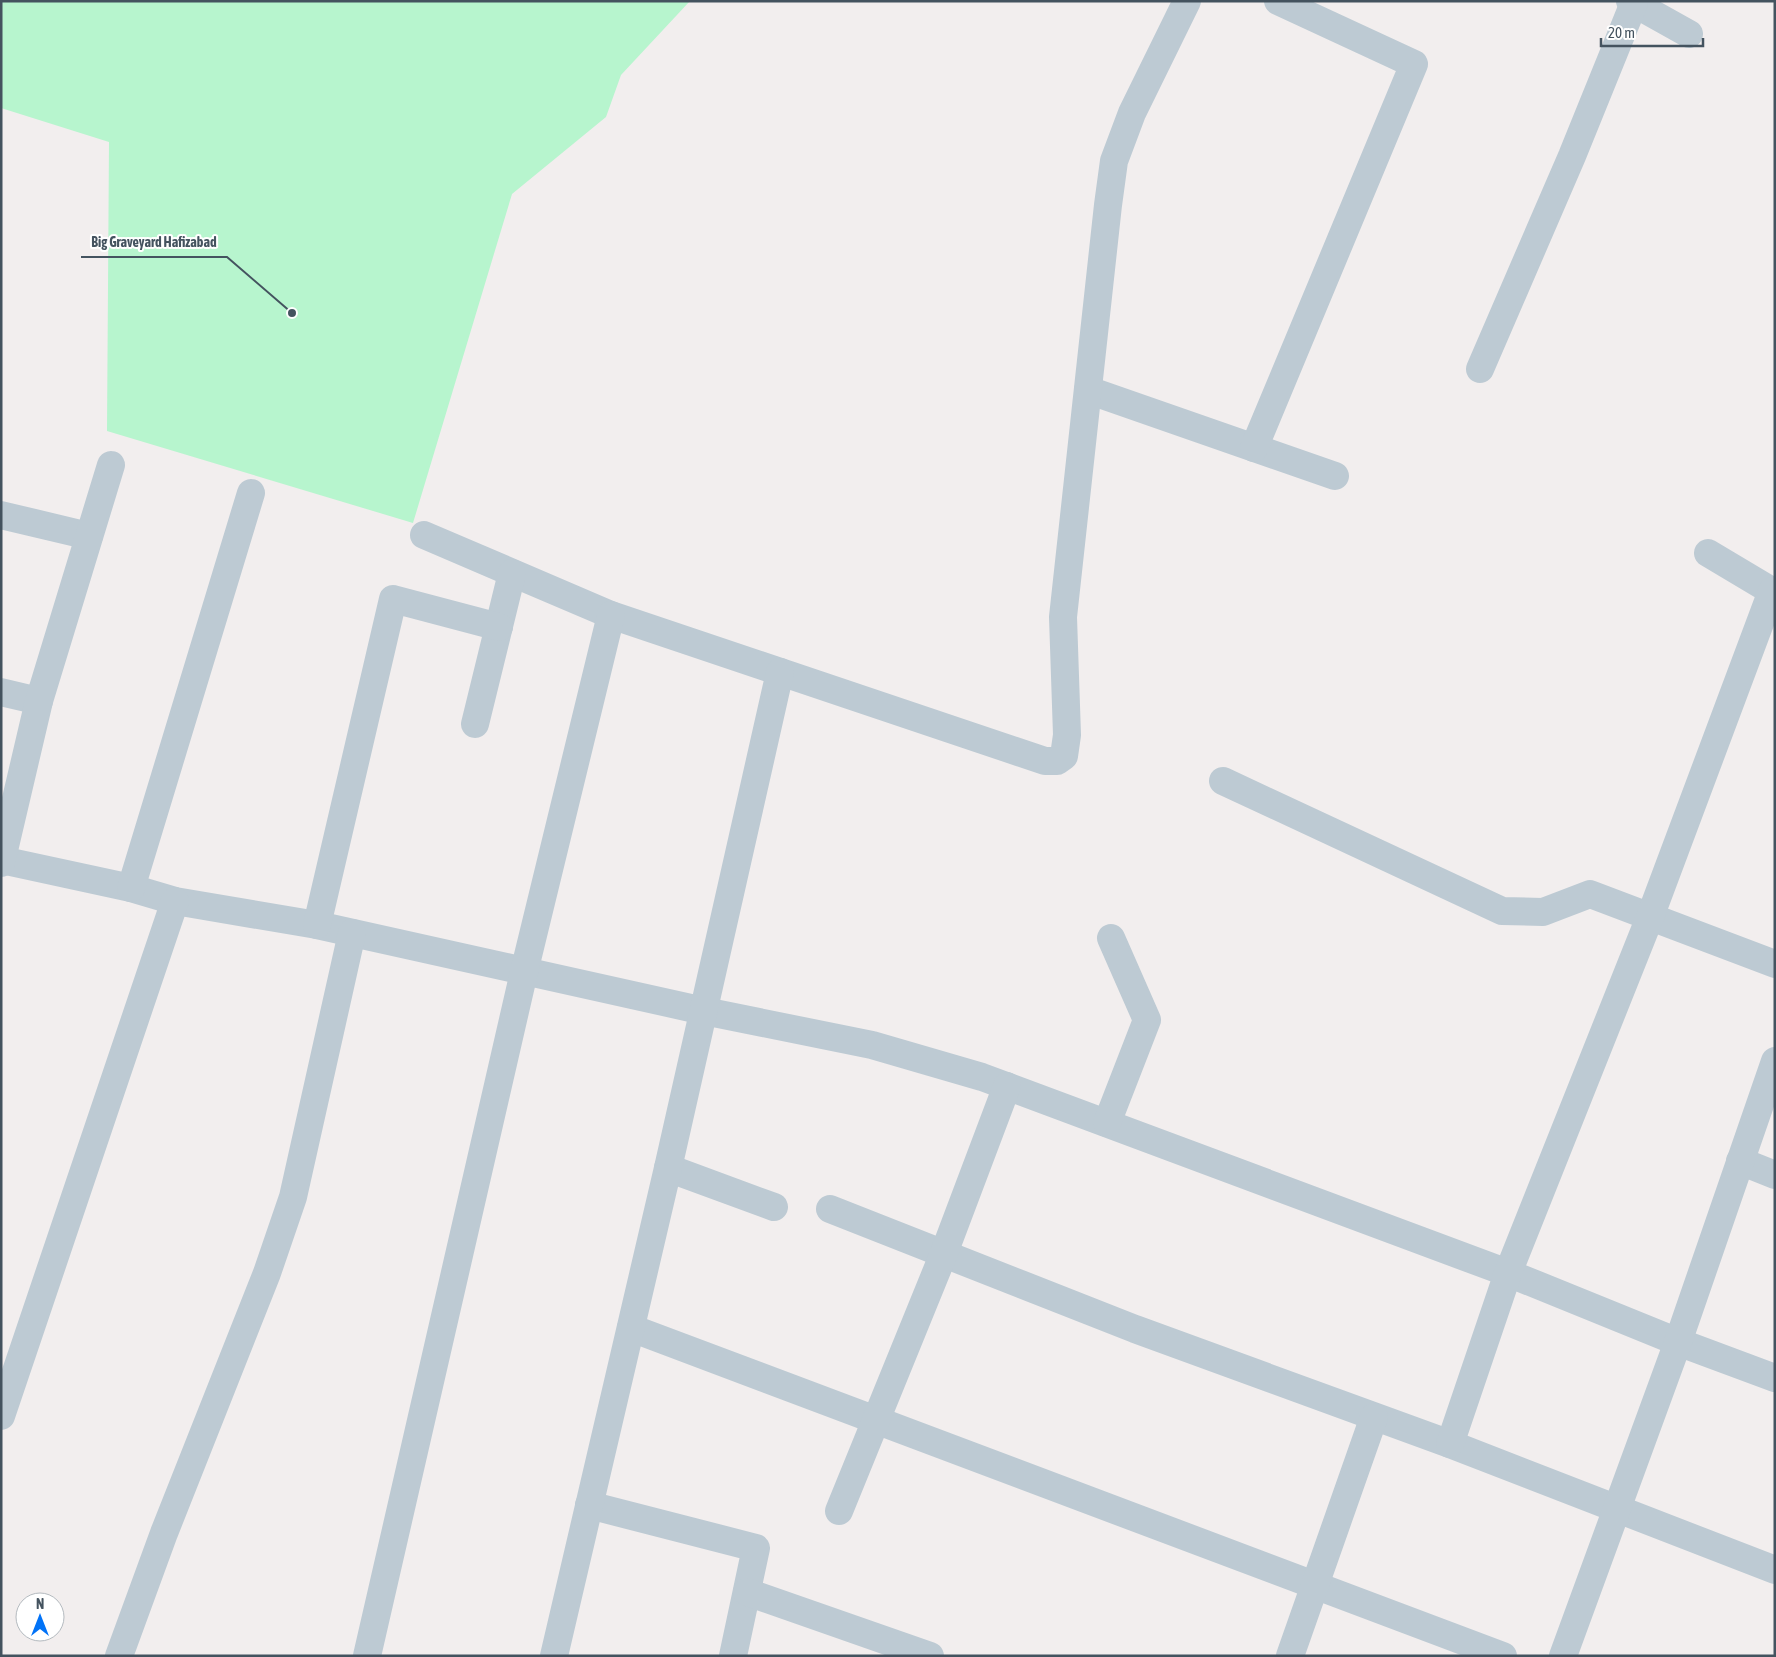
<svg xmlns="http://www.w3.org/2000/svg" width="1776" height="1657" viewBox="0 0 1776 1657" font-family="'Asap Condensed',sans-serif">
<style>
.green{fill:#b7f5ce}
.lines{fill:none;stroke-linecap:round;stroke-linejoin:round}
.street{stroke:#bdcad3;stroke-width:28}
.leader{fill:none;stroke:#44535f;stroke-width:2}
.callout-dot{fill:#44535f;stroke:#fff;stroke-width:2}
.callout-label{font-size:14px;text-anchor:middle;font-weight:bold;fill:#44535f;stroke:#fff;stroke-width:4;stroke-linejoin:round;paint-order:stroke}
</style>
<rect width="100%" height="100%" fill="#f2eeee"/>
<polygon class="green" points="1,1 690,1 621,75 606,117 512,194 413,523 107,431 109,142 1,108"/>
<g class="lines">
<g class="street">
<polyline points="1630,1 1689,34"/>
<polyline points="1480,369 1572,156 1634,3"/>
<polyline points="1088,390 1335,476"/>
<polyline points="1254,448 1414,64 1278,1"/>
<polyline points="1,515 89,536"/>
<polyline points="424,535 611,615 1045,761 1057,761 1064,756 1067,735 1063,617 1108,205 1114,161 1132,113 1187,1"/>
<polyline points="1708,553 1775,593"/>
<polyline points="1,692 39,701"/>
<polyline points="475,724 512,573"/>
<polyline points="1223,781 1502,911 1543,912 1590,894 1775,964"/>
<polyline points="1,860 131,888 175,901 317,925 704,1011 872,1045 982,1077 1508,1273 1678,1342 1775,1378"/>
<polyline points="1,863 39,701 111,465"/>
<polyline points="131,888 251,493"/>
<polyline points="317,925 393,599 499,627"/>
<polyline points="1107,1123 1147,1020 1111,938"/>
<polyline points="1740,1161 1775,1175"/>
<polyline points="668,1168 774,1207"/>
<polyline points="830,1209 1135,1329 1450,1444 1775,1570"/>
<polyline points="631,1328 1503,1656"/>
<polyline points="1,1416 175,901"/>
<polyline points="1450,1444 1508,1273 1650,917 1772,591"/>
<polyline points="589,1505 756,1548 733,1656"/>
<polyline points="839,1511 944,1253 1007,1086"/>
<polyline points="747,1592 930,1656"/>
<polyline points="119,1656 164,1533 267,1273 293,1197 352,933"/>
<polyline points="367,1656 524,972 611,615"/>
<polyline points="554,1656 668,1168 780,672"/>
<polyline points="1290,1656 1374,1417"/>
<polyline points="1563,1656 1678,1342 1775,1061"/>
</g>
</g>
<path class="leader" d="M292 313L227 257H81"/>
<circle class="callout-dot" cx="292" cy="313" r="5"/>
<g class="callout-label">
<text x="154" y="247">Big Graveyard Hafizabad</text>
</g>
<rect width="1776" height="1657" fill="none" stroke="#44535f" stroke-width="5"/>
<g transform="translate(40 1617)"><circle r="24" fill="#ffffff" stroke="#b4babf"/>
<path d="M0-4L9 19L0 12L-9 19Z" fill="#0273f7"/>
<text y="-8" font-size="14" font-weight="bold" text-anchor="middle" fill="#44535f">N</text>
</g>
<path d="M1601 38v8h102v-8" fill="none" stroke="#44535f" stroke-width="2.5"/>
<text x="1608" y="38" font-size="15" fill="#44535f" stroke="#ffffff" stroke-width="4" paint-order="stroke">20 m</text>
</svg>
